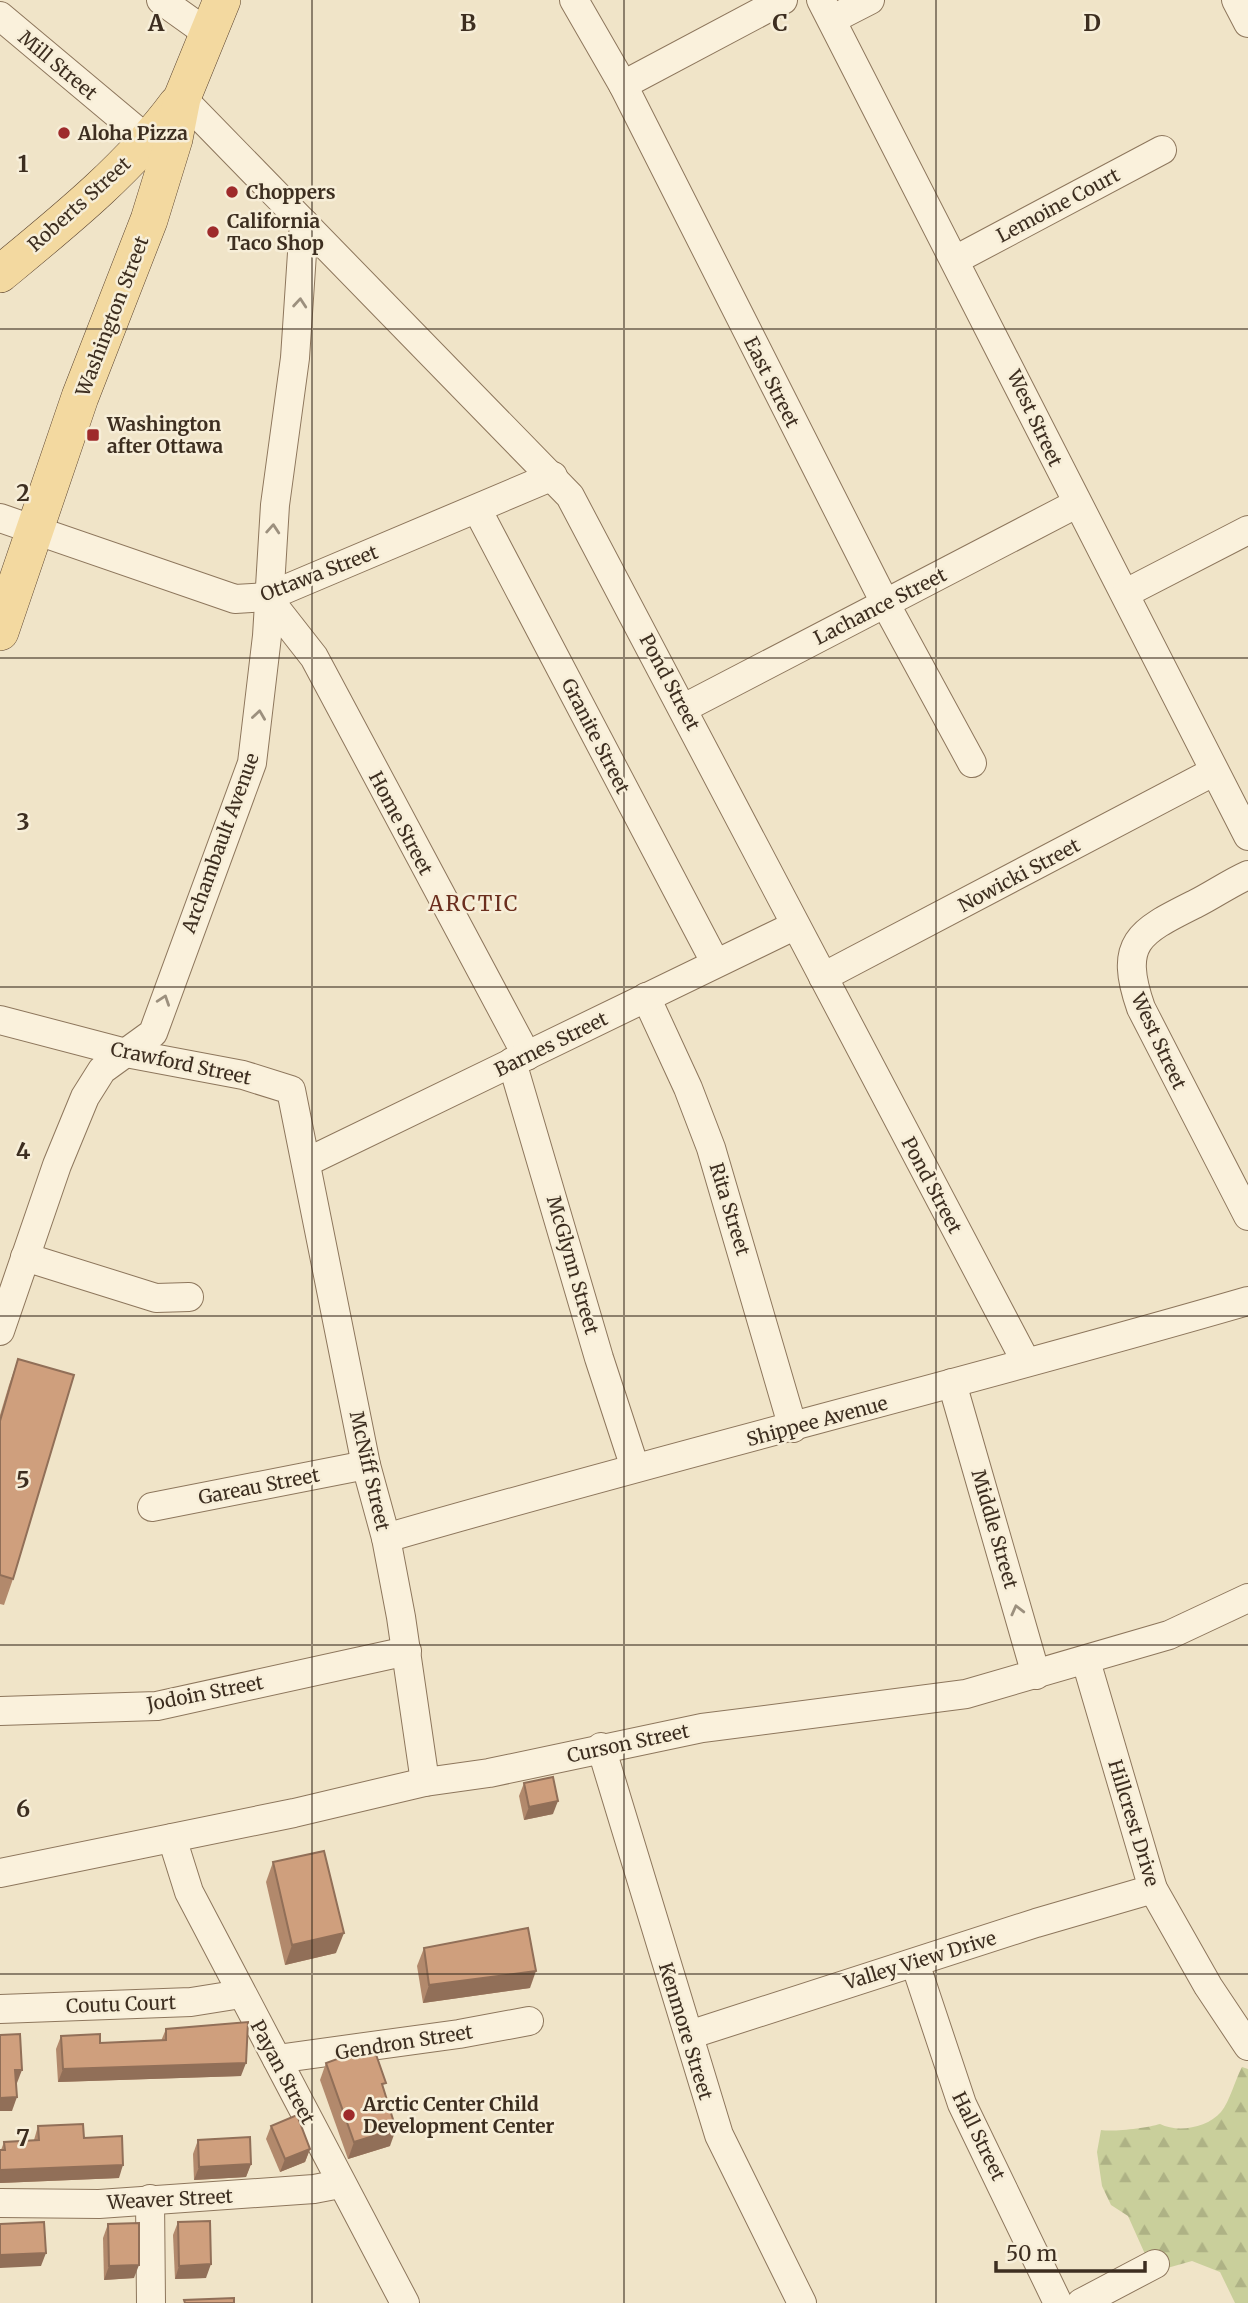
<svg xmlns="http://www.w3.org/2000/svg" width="1248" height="2303" viewBox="0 0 1248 2303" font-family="Merriweather,serif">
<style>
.forest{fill:url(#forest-firs)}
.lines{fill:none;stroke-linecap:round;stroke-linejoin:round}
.minor-casing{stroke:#8d765c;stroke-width:30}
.major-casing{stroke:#5b4430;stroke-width:38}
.minor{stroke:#faf1dc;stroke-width:28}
.major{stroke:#f3d9a0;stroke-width:37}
.wall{fill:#b2896c}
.shaded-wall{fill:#916f58}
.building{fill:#cf9f7d;stroke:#916f58;stroke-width:2}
.oneway{stroke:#9c907e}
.grid{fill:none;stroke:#3d2e20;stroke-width:2;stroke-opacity:0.55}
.poi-dot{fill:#9e2a2b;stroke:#f7eed8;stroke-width:2.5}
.labels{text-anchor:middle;stroke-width:5;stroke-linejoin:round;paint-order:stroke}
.street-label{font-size:19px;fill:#3d2e20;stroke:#f7eed8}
.poi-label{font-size:19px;font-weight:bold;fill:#3d2e20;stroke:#f7eed8;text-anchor:start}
.neighbourhood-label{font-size:21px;letter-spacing:2px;fill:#6b2e1e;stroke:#f7eed8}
.grid-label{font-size:23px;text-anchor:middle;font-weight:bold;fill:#3d2e20;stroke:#f7eed8;stroke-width:5;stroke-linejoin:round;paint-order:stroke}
</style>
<defs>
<pattern id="forest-firs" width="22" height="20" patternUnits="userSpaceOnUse" patternTransform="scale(1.75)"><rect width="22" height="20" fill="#c9cf9b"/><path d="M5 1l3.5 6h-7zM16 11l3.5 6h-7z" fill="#aeb285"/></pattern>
</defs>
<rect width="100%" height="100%" fill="#f0e4c8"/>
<path class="forest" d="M1242,2067L1248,2069V2303H1235L1220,2272L1192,2261L1153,2272L1128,2216L1111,2205L1102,2186L1097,2152L1101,2130C1114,2132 1147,2128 1160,2124C1178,2133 1207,2128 1221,2112C1230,2101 1235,2080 1242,2067Z"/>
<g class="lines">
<defs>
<g id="minor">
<polyline points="161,0 210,35"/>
<polyline points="574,0 623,85 885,603 972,763"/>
<polyline points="821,0 1248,836"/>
<polyline points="1236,0 1248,23"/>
<polyline points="0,16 148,140"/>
<polyline points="833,19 870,0"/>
<polyline points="623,85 783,0"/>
<polyline points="182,98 570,496 1026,1362"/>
<polyline points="955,260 1162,150"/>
<polyline points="477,509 715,962"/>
<polyline points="0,518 235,599 267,597 553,476"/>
<polyline points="1126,593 1248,530"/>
<polyline points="267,597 314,657 527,1056"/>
<polyline points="684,708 1076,504"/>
<path d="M1248,875C1230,883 1213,895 1195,904C1139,932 1118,942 1141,1008L1248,1216"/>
<polyline points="823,977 1213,772"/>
<polyline points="646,997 688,1088 711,1148 793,1428"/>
<polyline points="0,1020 126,1053 243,1075 291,1090 366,1465 386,1538 401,1617 425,1782"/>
<polyline points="512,1062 599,1358 635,1468"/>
<polyline points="307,1162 794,926"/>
<polyline points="25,1257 156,1298 189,1297"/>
<polyline points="0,1331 57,1165 85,1097 102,1070 153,1033 252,763 267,636 275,505 295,358 304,223"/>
<polyline points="952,1383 1036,1675"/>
<polyline points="152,1507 366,1465"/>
<path d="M386,1538C672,1455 962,1384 1248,1301"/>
<polyline points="1086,1661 1153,1889 1208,1986 1248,2046"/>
<polyline points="0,1711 157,1706 407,1651"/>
<polyline points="601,1747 719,2135 802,2303"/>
<polyline points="172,1838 189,1892 405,2303"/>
<polyline points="0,1873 294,1813 425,1782 489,1773 702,1728 966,1694 1169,1635 1248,1598"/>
<polyline points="915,1963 962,2104 1058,2303"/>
<polyline points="0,2009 191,2002 241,1994"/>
<polyline points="689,2035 1036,1923 1153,1889"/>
<polyline points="277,2059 459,2034 529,2021"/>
<polyline points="150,2199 151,2303"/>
<polyline points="0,2203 99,2204 314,2189 340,2184"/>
<polyline points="1081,2303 1155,2264"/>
</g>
<g id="major">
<path d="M0,274C63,222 129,169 177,104"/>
<polyline points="0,632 80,397 149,220 174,139 182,98 222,0"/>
</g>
</defs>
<use href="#minor" class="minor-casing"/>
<use href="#major" class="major-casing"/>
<use href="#minor" class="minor"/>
<use href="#major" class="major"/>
</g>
<g class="wall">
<polygon points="18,1359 13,1579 4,1605 0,1604 0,1415 9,1385"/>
<polygon points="524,1783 553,1814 524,1820 519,1796"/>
<polygon points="273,1862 336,1953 285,1965 266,1882"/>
<polygon points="424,1948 530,1988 423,2003 417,1966"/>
<polygon points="166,2029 241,2076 58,2082 56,2049 61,2036 100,2043 161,2041"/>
<polygon points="326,2063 384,2089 390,2146 348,2159 320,2080"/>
<polygon points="38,2126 84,2138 119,2178 0,2183 0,2150 1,2150 4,2142 34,2140"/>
<polygon points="271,2126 310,2149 305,2162 280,2172 266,2139"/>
<polygon points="198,2140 251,2164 246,2177 194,2180 193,2154"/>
<polygon points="178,2222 206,2278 175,2279 173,2235"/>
<polygon points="108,2224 134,2278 104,2280 103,2238"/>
</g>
<g class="shaded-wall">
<polygon points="558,1801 553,1814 524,1820 529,1807"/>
<polygon points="344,1933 336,1953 285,1965 292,1945"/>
<polygon points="536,1971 530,1988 423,2003 429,1985"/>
<polygon points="246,2063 241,2076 58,2082 63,2069"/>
<polygon points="15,2070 22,2070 17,2083 11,2083"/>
<polygon points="17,2097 12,2111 0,2111 0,2098"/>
<polygon points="396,2129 390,2146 348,2159 354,2142"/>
<polygon points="310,2149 305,2162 280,2172 285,2159"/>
<polygon points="251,2164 246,2177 194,2180 199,2167"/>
<polygon points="123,2165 119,2178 0,2183 0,2170"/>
<polygon points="46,2253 41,2266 0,2268 0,2255"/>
<polygon points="211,2264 206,2278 175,2279 179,2266"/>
<polygon points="139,2265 134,2278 104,2280 109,2266"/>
</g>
<g class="building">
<polygon points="18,1359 74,1375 13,1579 0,1575 0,1421"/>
<polygon points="553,1777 558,1801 529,1807 524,1783"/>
<polygon points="324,1851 344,1933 292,1945 273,1862"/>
<polygon points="528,1928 536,1971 429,1985 424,1948"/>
<polygon points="248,2022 246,2063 63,2069 61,2036 100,2034 100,2043 166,2040 166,2029"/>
<polygon points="20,2034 22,2070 15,2070 17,2097 0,2098 0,2035"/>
<polygon points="373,2046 386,2083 382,2084 396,2129 354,2142 326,2063"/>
<polygon points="297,2115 310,2149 285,2159 271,2126"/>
<polygon points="83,2124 84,2138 122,2136 123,2165 0,2170 0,2150 5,2150 4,2142 39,2140 38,2126"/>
<polygon points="250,2137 251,2164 199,2167 198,2140"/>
<polygon points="210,2221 211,2264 179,2266 178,2222"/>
<polygon points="44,2222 46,2253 0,2255 0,2224"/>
<polygon points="139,2223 139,2265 109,2266 108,2224"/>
<polygon points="234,2298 234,2303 185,2303 184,2300"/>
</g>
<defs><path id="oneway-chevron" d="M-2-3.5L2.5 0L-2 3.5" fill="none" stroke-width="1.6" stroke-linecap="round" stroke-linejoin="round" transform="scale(1.75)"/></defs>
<g class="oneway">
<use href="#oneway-chevron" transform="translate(300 303) rotate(-85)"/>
<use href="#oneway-chevron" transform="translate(273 529) rotate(-86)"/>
<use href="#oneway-chevron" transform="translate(259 715) rotate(-82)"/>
<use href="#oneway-chevron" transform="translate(164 1000) rotate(-71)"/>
<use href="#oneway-chevron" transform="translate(1017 1610) rotate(-104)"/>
</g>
<path class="grid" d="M312,0V2303M624,0V2303M936,0V2303M0,329H1248M0,658H1248M0,987H1248M0,1316H1248M0,1645H1248M0,1974H1248"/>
<g class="poi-dot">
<circle cx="64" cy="133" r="7"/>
<circle cx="232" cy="192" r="7"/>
<circle cx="213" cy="232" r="7"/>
<rect x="86" y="428" width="14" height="14" rx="3.5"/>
<circle cx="349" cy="2115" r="7"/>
</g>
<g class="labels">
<g class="street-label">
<text transform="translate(58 65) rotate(40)" y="7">Mill Street</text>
<text transform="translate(79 204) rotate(-42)" y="7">Roberts Street</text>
<text transform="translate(1058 205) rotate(-28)" y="7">Lemoine Court</text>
<text transform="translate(112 316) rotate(-69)" y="7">Washington Street</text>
<text transform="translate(772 382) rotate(63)" y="7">East Street</text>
<text transform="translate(1035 418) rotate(65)" y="7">West Street</text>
<text transform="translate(319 573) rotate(-21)" y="7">Ottawa Street</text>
<text transform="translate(880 606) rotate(-27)" y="7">Lachance Street</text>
<text transform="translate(670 682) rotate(62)" y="7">Pond Street</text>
<text transform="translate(596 736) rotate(63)" y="7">Granite Street</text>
<text transform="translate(401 823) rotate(62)" y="7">Home Street</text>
<text transform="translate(220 843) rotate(-70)" y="7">Archambault Avenue</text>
<text transform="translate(1019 875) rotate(-28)" y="7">Nowicki Street</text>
<text transform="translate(1159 1041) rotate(65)" y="7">West Street</text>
<text transform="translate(551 1044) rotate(-26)" y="7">Barnes Street</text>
<text transform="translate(181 1063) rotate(12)" y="7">Crawford Street</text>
<text transform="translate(932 1185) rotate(62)" y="7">Pond Street</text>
<text transform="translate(730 1209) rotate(73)" y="7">Rita Street</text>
<text transform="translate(573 1265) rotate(74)" y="7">McGlynn Street</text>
<text transform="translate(817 1421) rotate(-15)" y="7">Shippee Avenue</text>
<text transform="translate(370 1471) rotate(77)" y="7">McNiff Street</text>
<text transform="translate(259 1486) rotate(-11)" y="7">Gareau Street</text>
<text transform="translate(995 1529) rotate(74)" y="7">Middle Street</text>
<text transform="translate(205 1693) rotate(-11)" y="7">Jodoin Street</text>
<text transform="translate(628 1743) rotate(-12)" y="7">Curson Street</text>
<text transform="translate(1134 1823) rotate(73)" y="7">Hillcrest Drive</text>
<text transform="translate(920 1960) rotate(-17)" y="7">Valley View Drive</text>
<text transform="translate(121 2004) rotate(-2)" y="7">Coutu Court</text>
<text transform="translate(686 2031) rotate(73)" y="7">Kenmore Street</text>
<text transform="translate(404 2042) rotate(-9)" y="7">Gendron Street</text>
<text transform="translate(283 2072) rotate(62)" y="7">Payan Street</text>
<text transform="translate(979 2136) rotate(64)" y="7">Hall Street</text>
<text transform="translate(170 2199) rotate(-3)" y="7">Weaver Street</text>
</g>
<g class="poi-label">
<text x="78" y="140">Aloha Pizza</text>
<text x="246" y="199">Choppers</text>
<text x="227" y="228">California<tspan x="227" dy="22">Taco Shop</tspan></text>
<text x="107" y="431">Washington<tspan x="107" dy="22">after Ottawa</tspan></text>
<text x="363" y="2111">Arctic Center Child<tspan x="363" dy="22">Development Center</tspan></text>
</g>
<g class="neighbourhood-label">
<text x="474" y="911">ARCTIC</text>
</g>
</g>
<g class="grid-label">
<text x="156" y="31">A</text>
<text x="468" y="31">B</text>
<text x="780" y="31">C</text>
<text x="1092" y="31">D</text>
<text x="23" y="172">1</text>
<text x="23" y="501">2</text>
<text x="23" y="830">3</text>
<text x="23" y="1159">4</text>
<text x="23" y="1488">5</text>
<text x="23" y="1817">6</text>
<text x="23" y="2146">7</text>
</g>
<path d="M996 2261v10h149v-10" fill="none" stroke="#3d2e20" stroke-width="3.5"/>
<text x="1006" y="2261" font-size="21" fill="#3d2e20" stroke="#f7eed8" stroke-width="5" paint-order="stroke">50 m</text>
</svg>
